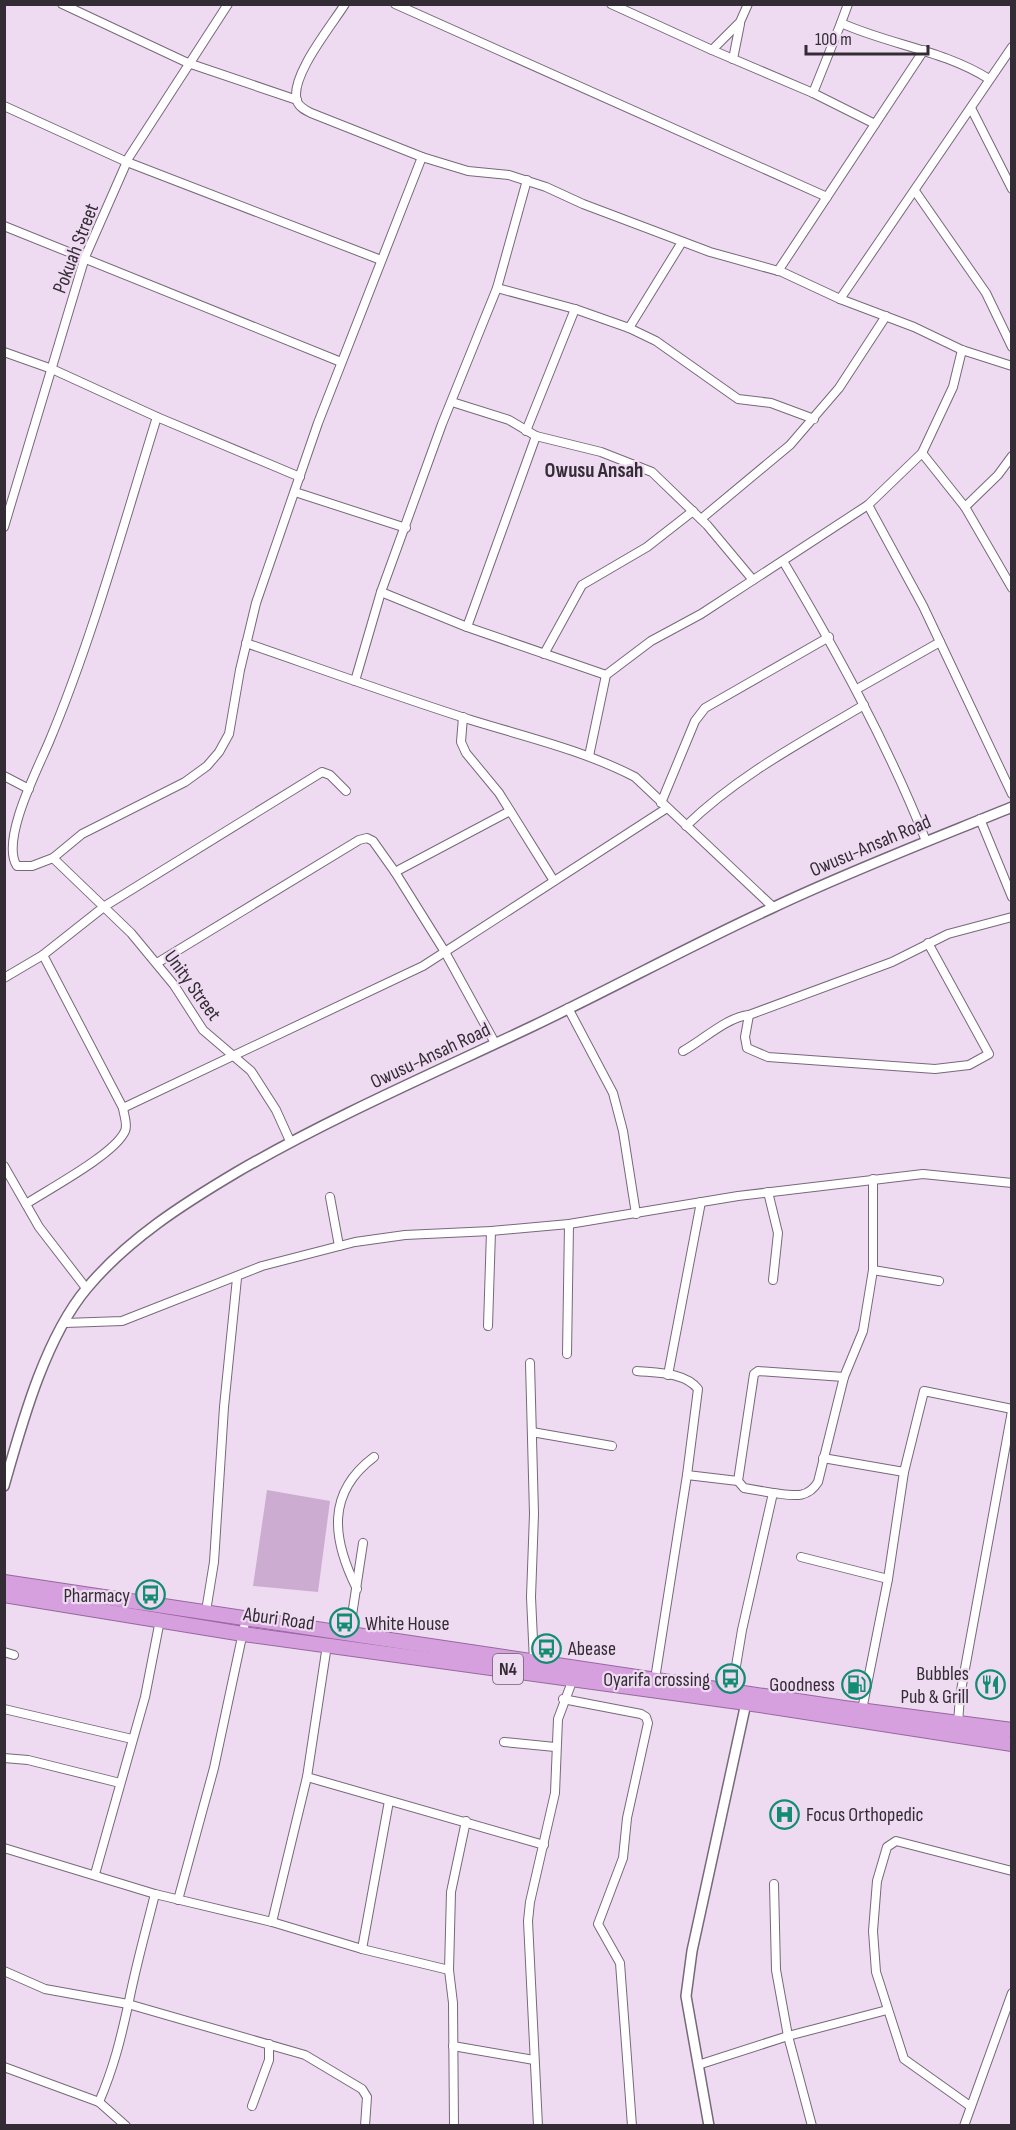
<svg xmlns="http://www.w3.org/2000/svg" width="1016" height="2130" viewBox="0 0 1016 2130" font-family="'Sofia Sans Condensed',sans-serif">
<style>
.green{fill:#cdacd2}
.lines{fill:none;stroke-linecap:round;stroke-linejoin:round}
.minor-casing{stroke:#78687b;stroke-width:10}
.tertiary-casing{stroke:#78687b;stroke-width:12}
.trunk-casing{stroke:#96689e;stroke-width:16}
.minor{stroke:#fff;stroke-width:8}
.tertiary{stroke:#fff;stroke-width:9}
.trunk{stroke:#d6a0df;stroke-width:14}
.labels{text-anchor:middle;stroke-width:4.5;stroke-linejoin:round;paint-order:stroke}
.shield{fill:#eedbf1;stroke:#6c606d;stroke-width:1.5}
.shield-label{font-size:18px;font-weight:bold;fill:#342c35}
.street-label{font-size:20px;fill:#342c35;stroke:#eedbf1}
.poi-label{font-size:20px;fill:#342c35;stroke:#eedbf1;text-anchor:end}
.neighbourhood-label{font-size:21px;font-weight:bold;fill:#342c35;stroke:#eedbf1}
</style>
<rect width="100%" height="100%" fill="#eedbf1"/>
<polygon class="green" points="267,1490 330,1501 318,1592 253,1586"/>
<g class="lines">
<defs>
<g id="minor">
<polyline points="62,4 188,63 297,100"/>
<path d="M345,4C332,25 289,77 297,101C299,107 305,110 311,113L422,157L468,171L509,175L546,187L583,204L710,252L782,272L840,299L914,327L962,350L1012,366"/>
<polyline points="395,4 827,197"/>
<polyline points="611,4 712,50 740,22 748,4"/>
<path d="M848,4L841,23C890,45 943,50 989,79"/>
<polyline points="712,50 813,93 875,124"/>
<polyline points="733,59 740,24"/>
<polyline points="813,93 841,23"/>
<polyline points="4,106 127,162 381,260"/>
<polyline points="971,108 1012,189"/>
<polyline points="915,191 986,293 1012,347"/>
<polyline points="4,226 341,362"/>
<polyline points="778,271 924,50"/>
<polyline points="497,288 575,309 629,328 656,341 738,399 771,403 814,419"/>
<polyline points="840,299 1012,47"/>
<polyline points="629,328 682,242"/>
<polyline points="4,352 52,369 157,417 300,477"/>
<polyline points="452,402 509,420 536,436 467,627"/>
<path d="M157,417C123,526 93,637 49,742C38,768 0,841 17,866H32L53,858L82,834L185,782L207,766L219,752L229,734L240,670L256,603L318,423L422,157"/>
<polyline points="526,431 575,309"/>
<polyline points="536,436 601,452 652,472 707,525 753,580"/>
<polyline points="922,453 965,507 1012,588"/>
<polyline points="295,492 406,528"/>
<polyline points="868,505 923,606 1012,794"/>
<polyline points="965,507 998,475 1012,456"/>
<polyline points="701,519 790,445 839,388 886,316"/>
<polyline points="4,527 85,257 129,157 228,4"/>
<path d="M783,561C837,652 887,743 926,841"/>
<polyline points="381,592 467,627 606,675"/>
<path d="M246,643C321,669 396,696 471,720C526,737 583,750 635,777L773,907"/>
<polyline points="544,654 582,585 647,547 693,511"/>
<polyline points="355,681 381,592 442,424 497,288 527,180"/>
<polyline points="857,689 940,642"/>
<polyline points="463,717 461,742 466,753 499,793 554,881"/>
<polyline points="589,756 606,675 651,641 701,614 868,505 922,453 953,387 962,350"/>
<polyline points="4,776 29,789"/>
<polyline points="661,803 695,721 705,708 829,637"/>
<polyline points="980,819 1012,897"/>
<path d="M686,826C737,776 802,742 864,705"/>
<polyline points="53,858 131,933 174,985 203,1030 251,1071 276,1110 290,1141"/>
<polyline points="395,872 510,811"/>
<polyline points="157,963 359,840 367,838 373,841 395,872 445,952 495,1043"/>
<polyline points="4,978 43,955"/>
<polyline points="568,1008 613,1093 623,1131 636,1214"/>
<polyline points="749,1015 745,1037 747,1048 768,1057 935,1069 969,1065 989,1054 928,943"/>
<path d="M683,1051C703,1040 727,1017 749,1015L892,962L948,934L1012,917"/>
<polyline points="123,1108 423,966 667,808"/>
<polyline points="4,1166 39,1227 86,1288"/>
<polyline points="768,1192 778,1233 773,1280"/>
<polyline points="330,1197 339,1246"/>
<path d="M26,1204C49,1189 115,1154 125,1131C128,1124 124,1116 123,1108L43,955L105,906L322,772L330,775L346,791"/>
<polyline points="873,1270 939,1281"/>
<polyline points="65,1323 122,1321 262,1266 355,1242 405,1235 491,1231 569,1224 738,1196 923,1174 1012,1183"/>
<polyline points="488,1326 491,1231"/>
<polyline points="567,1354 569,1224"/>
<polyline points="530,1363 534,1514 531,1597 534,1662"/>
<path d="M637,1371C656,1373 685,1372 698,1389L687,1475"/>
<polyline points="668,1375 701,1202"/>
<polyline points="532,1432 612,1446"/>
<polyline points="823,1458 904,1472"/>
<polyline points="773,1493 744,1488 738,1481 754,1374 758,1371 844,1377"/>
<polyline points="801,1557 888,1579"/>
<path d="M357,1589C332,1539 326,1493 374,1457"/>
<polyline points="206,1611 214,1562 224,1407 237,1278"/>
<polyline points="349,1635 363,1543"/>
<polyline points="4,1652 14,1655"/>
<polyline points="655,1679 687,1475 738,1481"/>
<path d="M732,1690L742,1630L773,1493C792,1495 807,1500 818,1482L844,1377L863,1331L873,1270V1179"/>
<polyline points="563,1699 641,1714 646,1717 648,1723 627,1818 623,1858 598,1924 620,1963 632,2126"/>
<polyline points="4,1709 132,1739"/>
<polyline points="862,1710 888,1579 904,1472 924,1391 1012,1409"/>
<polyline points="958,1723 960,1696 1012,1411"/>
<polyline points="504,1742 555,1747"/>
<polyline points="4,1758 28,1760 120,1783"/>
<polyline points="307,1777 544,1845"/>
<polyline points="4,1848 155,1894 272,1922 362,1949 449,1970"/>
<polyline points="95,1874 145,1697 160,1620"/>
<polyline points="774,1884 776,1970 788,2036 812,2126"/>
<polyline points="178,1900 214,1768 246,1618"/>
<polyline points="272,1922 307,1777 327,1645"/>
<polyline points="362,1949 389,1801"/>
<polyline points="4,1971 45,1989 128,2004 305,2055 362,2089 367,2097 365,2126"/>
<polyline points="453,2046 534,2060"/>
<polyline points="698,2065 788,2036 887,2010"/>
<polyline points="4,2067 99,2102 126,2126"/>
<path d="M99,2102C114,2067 121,2038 129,2001C136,1965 146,1930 155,1894"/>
<polyline points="252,2106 269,2060 269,2044"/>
<polyline points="970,2106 904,2059 876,1972 873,1931 877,1881 887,1847 896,1841 1012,1871"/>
<polyline points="454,2126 453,2003 449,1970 451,1892 466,1821"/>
<polyline points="538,2126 528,1921 530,1902 555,1793 558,1719 573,1679"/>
<polyline points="964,2126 1012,1993"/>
</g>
<g id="tertiary">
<path d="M4,1486C22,1423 45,1338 87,1288C128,1239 183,1204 237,1172C332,1117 434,1073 533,1026C613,988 691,945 772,908C850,871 931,840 1012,807"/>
<polyline points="709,2126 686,1996 692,1951 746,1703"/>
</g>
<g id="trunk">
<polyline points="4,1582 844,1708 1012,1730"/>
<polyline points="4,1595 243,1634 746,1703 1012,1744"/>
</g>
</defs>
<use href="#minor" class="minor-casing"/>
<use href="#tertiary" class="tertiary-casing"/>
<use href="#trunk" class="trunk-casing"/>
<use href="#minor" class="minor"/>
<use href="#tertiary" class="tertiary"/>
<use href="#trunk" class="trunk"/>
</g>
<defs>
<symbol id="bus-ring" viewBox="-11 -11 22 22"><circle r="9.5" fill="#eedbf1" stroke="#138d71" stroke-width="1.5"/><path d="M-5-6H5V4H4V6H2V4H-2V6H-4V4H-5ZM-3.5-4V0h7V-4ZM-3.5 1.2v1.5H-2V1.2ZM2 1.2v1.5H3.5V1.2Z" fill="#138d71"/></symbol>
<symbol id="fuel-ring" viewBox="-11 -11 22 22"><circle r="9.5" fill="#eedbf1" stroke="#138d71" stroke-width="1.5"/><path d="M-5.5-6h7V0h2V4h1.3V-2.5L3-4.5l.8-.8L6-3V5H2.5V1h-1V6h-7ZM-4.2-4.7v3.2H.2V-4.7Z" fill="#138d71"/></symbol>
<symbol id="restaurant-ring" viewBox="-11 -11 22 22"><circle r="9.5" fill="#eedbf1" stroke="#138d71" stroke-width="1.5"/><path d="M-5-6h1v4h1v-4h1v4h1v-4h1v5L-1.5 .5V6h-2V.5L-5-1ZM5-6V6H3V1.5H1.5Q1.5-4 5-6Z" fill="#138d71"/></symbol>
<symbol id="hospital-ring" viewBox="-11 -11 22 22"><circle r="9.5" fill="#eedbf1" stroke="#138d71" stroke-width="1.5"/><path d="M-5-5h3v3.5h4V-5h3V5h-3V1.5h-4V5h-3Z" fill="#138d71"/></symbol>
</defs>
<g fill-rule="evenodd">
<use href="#bus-ring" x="134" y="1578" width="33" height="33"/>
<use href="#bus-ring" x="328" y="1606" width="33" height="33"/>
<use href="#bus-ring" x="530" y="1632" width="33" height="33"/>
<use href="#bus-ring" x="714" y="1662" width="33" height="33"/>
<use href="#fuel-ring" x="840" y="1668" width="33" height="33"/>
<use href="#restaurant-ring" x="974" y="1668" width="33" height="33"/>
<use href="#hospital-ring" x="768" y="1798" width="33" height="33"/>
</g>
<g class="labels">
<rect class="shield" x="493" y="1654" width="30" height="30" rx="4.5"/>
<g class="shield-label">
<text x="508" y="1675">N4</text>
</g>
<g class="street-label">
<text transform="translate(75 248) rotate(-69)" y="7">Pokuah Street</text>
<text transform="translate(870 845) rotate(-23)" y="7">Owusu-Ansah Road</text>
<text transform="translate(193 985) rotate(54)" y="7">Unity Street</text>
<text transform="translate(430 1055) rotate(-25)" y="7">Owusu-Ansah Road</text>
<text transform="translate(279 1618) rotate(8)" y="7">Aburi Road</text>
</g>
<g class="poi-label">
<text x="130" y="1602">Pharmacy</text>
<text x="365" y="1630" text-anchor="start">White House</text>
<text x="568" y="1655" text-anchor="start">Abease</text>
<text x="969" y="1680">Bubbles<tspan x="969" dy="23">Pub &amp; Grill</tspan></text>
<text x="710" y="1686">Oyarifa crossing</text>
<text x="835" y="1691">Goodness</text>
<text x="806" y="1821" text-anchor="start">Focus Orthopedic</text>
</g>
<g class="neighbourhood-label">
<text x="594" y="477">Owusu Ansah</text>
</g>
</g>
<rect width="1016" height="2130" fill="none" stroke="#342c35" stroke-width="12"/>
<path d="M806 45v9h122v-9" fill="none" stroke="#342c35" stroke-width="3"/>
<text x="815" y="45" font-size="18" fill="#342c35" stroke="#eedbf1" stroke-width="4.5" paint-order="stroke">100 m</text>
</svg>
